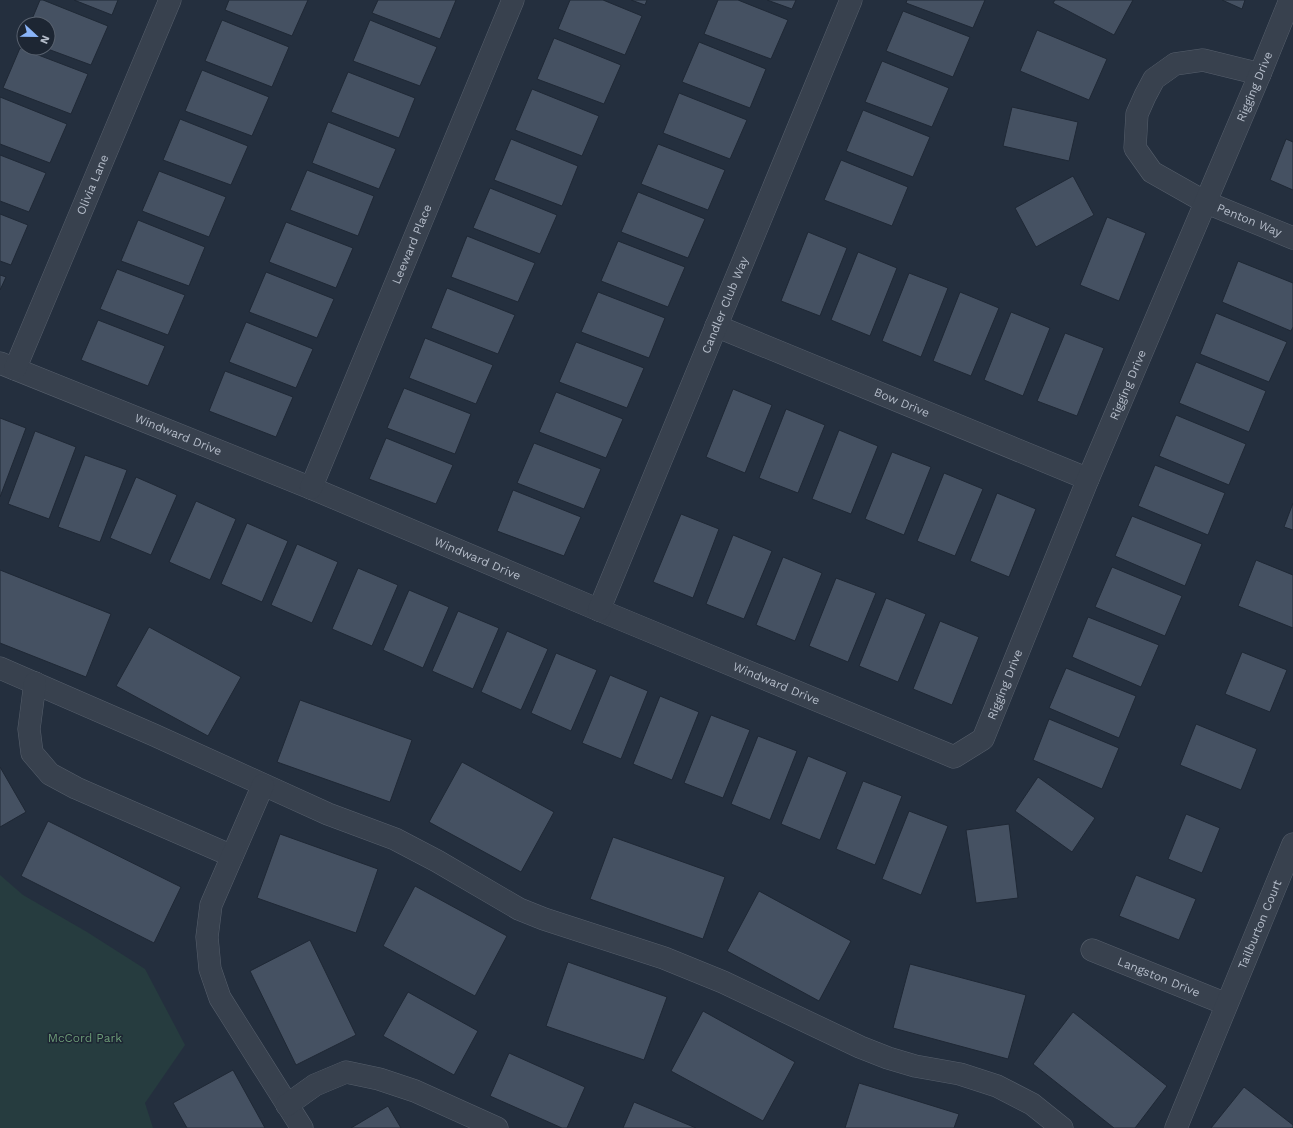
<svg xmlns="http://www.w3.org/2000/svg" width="1293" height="1128" viewBox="0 0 1293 1128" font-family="'Work Sans',sans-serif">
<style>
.green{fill:#263c3f}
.building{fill:#455162;stroke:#1f2835}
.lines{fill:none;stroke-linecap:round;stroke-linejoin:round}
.minor-casing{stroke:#565f6c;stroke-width:23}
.minor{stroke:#38414e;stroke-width:22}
.labels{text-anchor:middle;stroke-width:3;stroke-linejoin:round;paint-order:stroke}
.street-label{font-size:12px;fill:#b4bcc9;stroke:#1d2633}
.park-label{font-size:12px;fill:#6b9a76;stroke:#1d2633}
</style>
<rect width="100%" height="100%" fill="#242f3e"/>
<polygon class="green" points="0,875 23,895 87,932 145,969 185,1045 145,1103 153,1128 0,1128"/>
<g class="building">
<polygon points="40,0 43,0 108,26 91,65 45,48 48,48 48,24 30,24"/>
<polygon points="74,0 118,0 112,15"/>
<polygon points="229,0 308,0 292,36 225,10"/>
<polygon points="378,0 456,0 440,39 372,13"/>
<polygon points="570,0 603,0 642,16 625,55 558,29"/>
<polygon points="631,0 647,0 645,5"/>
<polygon points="718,0 738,0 788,20 771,59 704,34"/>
<polygon points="767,0 796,0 792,9"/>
<polygon points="907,0 985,0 973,28 906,3"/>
<polygon points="1055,0 1133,0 1114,35 1053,3"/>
<polygon points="1222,0 1245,0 1242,9"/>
<polygon points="903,11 970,37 953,77 886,51"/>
<polygon points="222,20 289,47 272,87 205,61"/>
<polygon points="370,20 437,47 420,86 353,61"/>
<polygon points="1037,30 1107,59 1089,100 1020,71"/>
<polygon points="554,38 621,65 604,104 537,79"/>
<polygon points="699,42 766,69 750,108 682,82"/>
<polygon points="20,48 88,74 71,114 3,88"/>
<polygon points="882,61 949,88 932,127 865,102"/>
<polygon points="202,70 269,97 252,136 185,111"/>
<polygon points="348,72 415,98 399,138 331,112"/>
<polygon points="532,89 599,116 582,156 515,130"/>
<polygon points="679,93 747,120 730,159 663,133"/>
<polygon points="0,97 67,124 50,163 0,144"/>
<polygon points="1012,107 1078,122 1069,161 1003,146"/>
<polygon points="863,110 930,137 913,177 846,151"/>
<polygon points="180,119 248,146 231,185 163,160"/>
<polygon points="328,122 396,149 379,189 312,163"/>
<polygon points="511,139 578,166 562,206 494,180"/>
<polygon points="1286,139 1293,142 1293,190 1270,180"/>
<polygon points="658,144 725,170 708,210 641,184"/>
<polygon points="0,155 46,173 29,212 0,201"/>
<polygon points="841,160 908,187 892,226 824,200"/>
<polygon points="307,170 374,196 358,236 290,210"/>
<polygon points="159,171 226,197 209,237 142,211"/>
<polygon points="1073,176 1094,215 1036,247 1015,208"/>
<polygon points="490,188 557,215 540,254 473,228"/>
<polygon points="638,192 705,219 688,258 621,232"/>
<polygon points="0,214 28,225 11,265 0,261"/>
<polygon points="1107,217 1146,233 1119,301 1080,285"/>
<polygon points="138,220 205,247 189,286 121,261"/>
<polygon points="286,222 353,248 336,288 269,262"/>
<polygon points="808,232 847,248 820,316 781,301"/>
<polygon points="467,236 535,263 518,302 451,277"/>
<polygon points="618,241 685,267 668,307 601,281"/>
<polygon points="858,252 897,268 870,336 831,320"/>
<polygon points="1238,261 1293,283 1293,327 1291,331 1222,302"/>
<polygon points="117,269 185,295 168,335 100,309"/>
<polygon points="266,272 334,299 317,338 249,312"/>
<polygon points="909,273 948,288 921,357 882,341"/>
<polygon points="0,275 6,277 0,290"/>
<polygon points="447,288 515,315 498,354 431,328"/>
<polygon points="598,292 665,318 649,358 581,332"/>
<polygon points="960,292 999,308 971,376 933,361"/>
<polygon points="1011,312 1050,328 1023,396 984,380"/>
<polygon points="1216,313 1287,342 1269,382 1200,354"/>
<polygon points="98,320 165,346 148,386 81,360"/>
<polygon points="246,322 313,349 296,388 229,362"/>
<polygon points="1065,333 1104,348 1077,416 1037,401"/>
<polygon points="425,338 493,365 476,404 409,378"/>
<polygon points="576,342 644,368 627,408 559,382"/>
<polygon points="1196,362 1266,391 1249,432 1179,403"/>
<polygon points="225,371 293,397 276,437 209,411"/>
<polygon points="404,388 471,414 455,454 387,428"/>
<polygon points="733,389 772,405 745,473 706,457"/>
<polygon points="556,392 623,419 606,458 539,432"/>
<polygon points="786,409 825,425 798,493 759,478"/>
<polygon points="1176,415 1246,444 1229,485 1159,456"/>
<polygon points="0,418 26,428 0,497"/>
<polygon points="839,430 878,446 851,514 812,499"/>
<polygon points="35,431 76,447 49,519 8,504"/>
<polygon points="386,438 453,465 436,504 369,479"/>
<polygon points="534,443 601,469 584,509 517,483"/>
<polygon points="892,452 931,467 904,535 865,519"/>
<polygon points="85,455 127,470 100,542 58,527"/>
<polygon points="1155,465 1225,493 1208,535 1138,506"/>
<polygon points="944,473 983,489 955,556 917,541"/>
<polygon points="136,477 177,495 151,555 110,538"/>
<polygon points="513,490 581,517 564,556 497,531"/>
<polygon points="997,493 1036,509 1009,577 970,561"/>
<polygon points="196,501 236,519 210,580 169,562"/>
<polygon points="1293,503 1293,530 1284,527"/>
<polygon points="681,514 719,529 693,598 653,582"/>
<polygon points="1132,516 1202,544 1185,586 1115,556"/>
<polygon points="247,523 288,541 262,602 221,584"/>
<polygon points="733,535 772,551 744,619 706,604"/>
<polygon points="297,544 338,562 312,623 271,605"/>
<polygon points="783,557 822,573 795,641 756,625"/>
<polygon points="1256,560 1293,575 1293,628 1238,606"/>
<polygon points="1112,567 1182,596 1165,636 1095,607"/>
<polygon points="358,568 398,585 372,646 332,629"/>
<polygon points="0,570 111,614 86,677 0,643"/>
<polygon points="836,578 876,593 848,662 809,646"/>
<polygon points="409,590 449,607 423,668 383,650"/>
<polygon points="886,598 926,614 898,682 859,666"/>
<polygon points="458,611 499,628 473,689 432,671"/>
<polygon points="1088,617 1159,645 1141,687 1072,657"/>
<polygon points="940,621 979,637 952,705 913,689"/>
<polygon points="149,627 241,677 208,736 116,686"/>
<polygon points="507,631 548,649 521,710 481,692"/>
<polygon points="1242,652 1287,670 1270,712 1225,694"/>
<polygon points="556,653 597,670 571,731 531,713"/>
<polygon points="1066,668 1136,696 1119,738 1049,708"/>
<polygon points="610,675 648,691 621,759 582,743"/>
<polygon points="660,696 699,712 672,780 633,764"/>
<polygon points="300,700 412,740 390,802 277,762"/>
<polygon points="711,715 750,730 723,798 684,783"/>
<polygon points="1049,719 1119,748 1102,789 1033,760"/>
<polygon points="1196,724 1257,749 1241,790 1180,765"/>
<polygon points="758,736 797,751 770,820 731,804"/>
<polygon points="808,756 847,772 820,840 781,824"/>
<polygon points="462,762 554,812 521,872 429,822"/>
<polygon points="0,767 26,812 0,827"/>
<polygon points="1038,777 1095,818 1072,852 1015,811"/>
<polygon points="863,781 902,796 875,865 836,849"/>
<polygon points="909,811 948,826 921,895 882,879"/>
<polygon points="1186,814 1220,828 1202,873 1168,859"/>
<polygon points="48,821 181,887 154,943 21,876"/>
<polygon points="1009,824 1018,898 976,903 966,830"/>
<polygon points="280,834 378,869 356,933 257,898"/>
<polygon points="613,837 725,877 703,939 590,899"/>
<polygon points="1136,875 1196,899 1179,940 1119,916"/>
<polygon points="415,886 507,936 475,996 383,946"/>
<polygon points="759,891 851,941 819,1001 727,951"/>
<polygon points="310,940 356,1035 296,1065 250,971"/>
<polygon points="568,962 667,997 644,1060 546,1026"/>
<polygon points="910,964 1026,995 1008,1059 893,1028"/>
<polygon points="408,992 478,1031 454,1075 383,1036"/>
<polygon points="703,1011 795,1062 763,1121 671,1071"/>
<polygon points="1073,1012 1167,1086 1135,1128 1114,1128 1033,1064"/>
<polygon points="509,1053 585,1087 567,1128 562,1128 490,1096"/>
<polygon points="233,1070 265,1128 187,1128 173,1103"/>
<polygon points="859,1083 959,1114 954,1128 845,1128"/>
<polygon points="1244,1087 1293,1125 1293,1128 1211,1128"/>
<polygon points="634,1102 696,1128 623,1128"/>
<polygon points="388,1106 401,1128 351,1128"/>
</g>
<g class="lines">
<defs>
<g id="minor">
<path id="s1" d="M1260,74L1203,60L1175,64L1154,79L1145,96L1137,114L1135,148L1152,172L1205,202L1293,238"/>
<path id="s2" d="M716,326L1088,479"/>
<path id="s3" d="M0,363L311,488L599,610L954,757L983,739L1088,479L1260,74L1290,0"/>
<path id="s4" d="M15,369L170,0"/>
<path id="s5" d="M311,488L513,0"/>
<path id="s6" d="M599,610L851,0"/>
<polyline points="0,668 154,735 328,814 395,839 437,861 519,909 544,919 664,958 723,982 860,1047 888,1058 915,1066 960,1074 997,1086 1032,1104 1062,1128"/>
<polyline points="35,683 29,729 32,753 50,774 76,788 232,856"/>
<polyline points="263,785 211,905 207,937 210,969 220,998 302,1128"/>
<path id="s7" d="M1092,950L1226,1004"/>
<polyline points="287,1105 315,1085 346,1072 379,1079 415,1091 497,1128"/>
<path id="s8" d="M1176,1128L1293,844"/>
</g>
</defs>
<use href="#minor" class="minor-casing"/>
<use href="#minor" class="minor"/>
</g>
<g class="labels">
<g class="street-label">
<text dy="4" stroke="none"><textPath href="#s3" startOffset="1773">Rigging Drive</textPath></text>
<text dy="4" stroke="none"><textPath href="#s4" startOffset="200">Olivia Lane</textPath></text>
<text dy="4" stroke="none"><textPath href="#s1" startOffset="324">Penton Way</textPath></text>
<text dy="4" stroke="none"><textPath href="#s5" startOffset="264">Leeward Place</textPath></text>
<text dy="4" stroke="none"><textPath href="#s6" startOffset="330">Candler Club Way</textPath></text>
<text dy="4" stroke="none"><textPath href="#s3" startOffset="1449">Rigging Drive</textPath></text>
<text dy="4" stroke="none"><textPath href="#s2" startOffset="201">Bow Drive</textPath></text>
<text dy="4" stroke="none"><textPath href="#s3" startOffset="192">Windward Drive</textPath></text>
<text dy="4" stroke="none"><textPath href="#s3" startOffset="516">Windward Drive</textPath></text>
<text dy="4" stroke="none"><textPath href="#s3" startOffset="840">Windward Drive</textPath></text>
<text dy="4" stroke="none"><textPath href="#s3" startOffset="1125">Rigging Drive</textPath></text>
<text dy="4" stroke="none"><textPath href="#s8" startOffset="220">Tailburton Court</textPath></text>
<text dy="4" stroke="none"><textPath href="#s7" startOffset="72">Langston Drive</textPath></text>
</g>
<g class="park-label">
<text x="85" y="1042">McCord Park</text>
</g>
</g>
<g transform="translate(36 36) rotate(112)"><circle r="19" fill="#1d2633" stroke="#59626f"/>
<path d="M0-3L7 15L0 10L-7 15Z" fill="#8ab4f8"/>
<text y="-6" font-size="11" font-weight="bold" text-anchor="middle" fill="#b4bcc9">N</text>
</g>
</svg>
